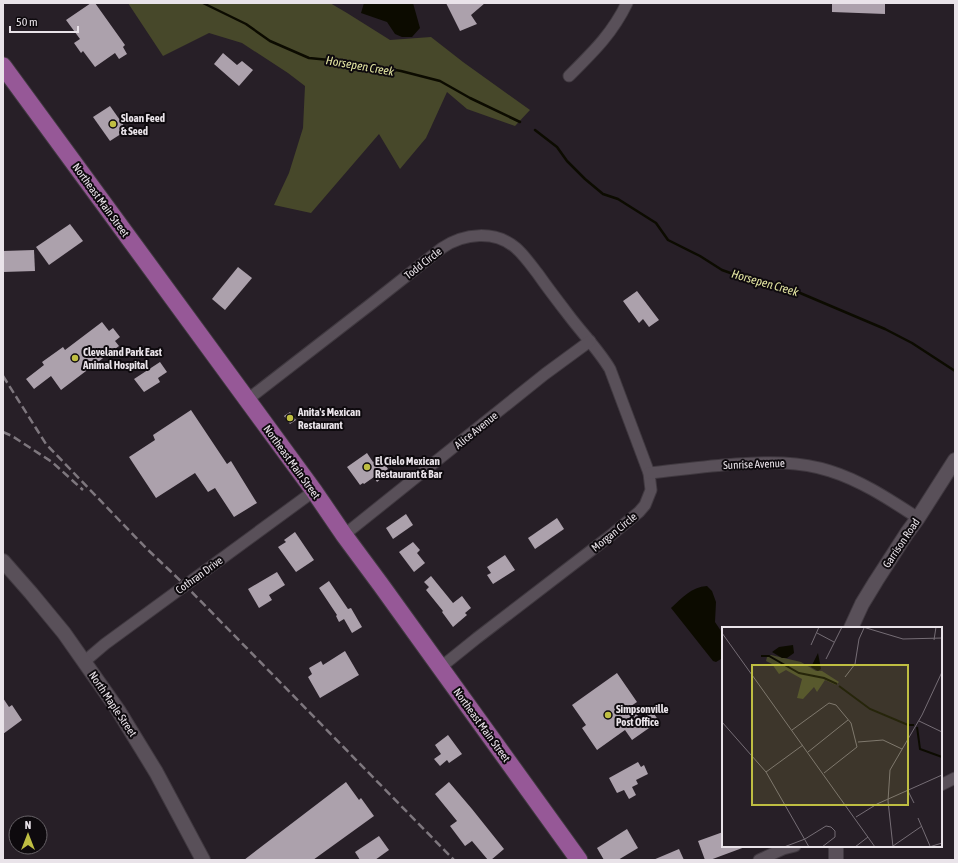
<svg xmlns="http://www.w3.org/2000/svg" width="958" height="863" viewBox="0 0 958 863" font-family="'Asap Condensed',sans-serif">
<style>
.green{fill:#47482a}
.water{fill:#0c0b00}
.lines{fill:none;stroke-linecap:round;stroke-linejoin:round}
.stream{stroke:#0c0b00;stroke-width:2.5}
.building{fill:#aca1ac}
.minor-casing{stroke:#403940;stroke-width:13}
.tertiary-casing{stroke:#403940;stroke-width:16}
.primary-casing{stroke:#403940;stroke-width:19}
.minor{stroke:#595059;stroke-width:11}
.tertiary{stroke:#595059;stroke-width:14}
.primary{stroke:#965897;stroke-width:17}
.rail{stroke:#7e777e;stroke-width:2.5;stroke-dasharray:8 4;stroke-linecap:butt}
.poi-dot{fill:#bfbe42;stroke:#0e0a0e;stroke-width:1.5}
.labels{text-anchor:middle;stroke-width:4;stroke-linejoin:round;paint-order:stroke}
.poi-label{font-size:11px;font-weight:bold;fill:#e9e3e9;stroke:#0e0a0e;text-anchor:start}
.street-label{font-size:11px;fill:#e9e3e9;stroke:#0e0a0e}
.water-label{font-size:12px;font-style:italic;fill:#e4e6a2;stroke:#0e0a0e}
.inset-river{fill:none;stroke:#0c0b00;stroke-width:2}
.inset-road{fill:none;stroke:#756d75;stroke-width:1}
.view{fill:#bfbe42;fill-opacity:0.15;stroke:#bfbe42;stroke-width:2}
.inset-edge{fill:none;stroke:#e9e3e9;stroke-width:2}
</style>
<rect width="100%" height="100%" fill="#271f27"/>
<polygon class="green" points="128,3 330,3 347,13 390,40 431,37 463,62 530,110 515,126 467,109 447,92 426,138 400,169 379,134 311,213 274,205 289,173 303,128 305,86 288,73 242,43 209,33 163,56"/>
<g class="water">
<polygon points="364,3 413,3 420,28 412,37 402,37 395,34 387,22 361,13"/>
<path d="M707,586L712,591L716,602L715,622L723,634V653L721,659L716,662L713,661L671,608C682,598 691,587 707,586Z"/>
</g>
<g class="lines">
<g class="stream">
<polyline points="203,3 246,24 270,41 309,58 350,62 401,71 440,81 470,98 520,122"/>
<polyline points="535,130 557,147 567,161 585,179 603,194 618,199 656,223 668,240 700,256 722,270 767,286 786,287 885,329 912,343 955,371"/>
</g>
</g>
<g class="building">
<polygon points="91,3 95,3 125,45 123,47 127,54 119,59 115,53 95,67 83,51 81,53 74,43 80,39 66,20"/>
<polygon points="446,3 485,3 471,15 477,24 460,31"/>
<polygon points="832,3 885,3 885,14 832,12"/>
<polygon points="223,53 237,65 242,61 253,70 239,86 214,64"/>
<polygon points="110,106 127,130 110,141 93,117"/>
<polygon points="70,224 83,241 49,265 36,247"/>
<polygon points="34,250 35,271 3,272 3,251"/>
<polygon points="238,267 252,278 225,310 212,299"/>
<polygon points="637,291 659,320 649,327 643,319 639,323 623,301"/>
<polygon points="102,322 109,331 113,328 120,337 115,341 119,346 61,390 51,376 34,389 26,379 44,365 42,362 63,347 65,350"/>
<polygon points="160,362 167,372 158,378 160,382 144,392 134,379"/>
<polygon points="191,410 227,464 231,461 257,503 234,517 215,488 208,492 195,473 156,498 129,457 155,440 153,435"/>
<polygon points="290,412 296,420 290,424 284,416"/>
<polygon points="367,453 373,462 380,458 388,469 381,474 383,477 377,482 374,477 364,484 363,483 360,485 347,467"/>
<polygon points="406,514 413,525 393,539 386,528"/>
<polygon points="557,518 564,529 535,549 528,538"/>
<polygon points="295,532 314,560 296,572 278,547 286,542 284,540"/>
<polygon points="413,542 420,550 417,553 425,563 414,572 399,552"/>
<polygon points="505,555 515,570 493,584 487,575 491,573 487,567"/>
<polygon points="277,572 285,585 269,595 272,600 259,608 248,589"/>
<polygon points="431,576 453,603 462,596 471,608 465,613 467,615 453,627 442,612 443,611 426,590 429,587 424,582"/>
<polygon points="329,581 348,609 351,608 362,627 352,633 344,619 339,622 336,616 337,615 319,588"/>
<polygon points="345,651 359,675 320,698 308,677 312,674 309,668 321,661 323,665"/>
<polygon points="617,673 637,702 631,706 640,719 652,711 659,721 632,740 625,730 597,750 582,728 586,725 572,705"/>
<polygon points="3,698 9,707 12,705 22,720 3,734"/>
<polygon points="448,735 462,754 449,763 447,760 440,766 434,759 441,754 435,745"/>
<polygon points="638,762 641,767 644,765 648,774 636,780 638,784 632,787 636,795 629,799 624,790 617,793 609,778"/>
<polygon points="346,782 359,800 361,798 374,816 313,860 244,860"/>
<polygon points="449,782 472,809 504,849 491,860 488,860 472,841 465,846 450,826 457,821 435,794"/>
<polygon points="627,829 638,848 618,860 604,860 597,848"/>
<polygon points="723,832 723,846 745,846 745,847 710,860 705,860 698,841"/>
<polygon points="379,836 389,850 375,860 360,860 355,852"/>
<polygon points="679,849 684,860 653,860"/>
</g>
<g class="lines">
<defs>
<g id="minor">
<path d="M569,76C593,52 612,34 627,3"/>
<path d="M247,400L371,304L442,248C464,233 495,230 516,248C524,255 531,265 538,274C547,287 557,300 567,313C581,332 598,349 610,369L649,473L651,490L645,505L639,512L610,536L477,638L441,667"/>
<path d="M649,473C678,470 707,466 736,464C768,462 799,461 830,471C862,481 890,500 918,518"/>
<polyline points="344,535 545,374 590,341"/>
<polyline points="85,661 105,644 314,491"/>
<polyline points="941,785 955,778"/>
<polyline points="759,860 783,849 795,846"/>
</g>
<g id="tertiary">
<polyline points="3,561 31,593 64,633 118,710 156,772 203,860"/>
<polyline points="851,628 862,604 876,581 907,533 918,518 955,460"/>
<polyline points="836,846 836,860"/>
</g>
<polyline id="primary" points="3,66 314,491 344,535 381,585 579,860"/>
</defs>
<use href="#minor" class="minor-casing"/>
<use href="#tertiary" class="tertiary-casing"/>
<use href="#primary" class="primary-casing"/>
<use href="#minor" class="minor"/>
<use href="#tertiary" class="tertiary"/>
<use href="#primary" class="primary"/>
<g class="rail">
<polyline points="3,376 46,444 146,548 185,585 454,860"/>
<polyline points="3,432 12,436 52,462 83,490"/>
</g>
</g>
<g class="poi-dot">
<circle cx="113" cy="124" r="4"/>
<circle cx="75" cy="358" r="4"/>
<circle cx="290" cy="418" r="4"/>
<circle cx="367" cy="467" r="4"/>
<circle cx="608" cy="715" r="4"/>
</g>
<g class="labels">
<g class="poi-label">
<text x="121" y="122">Sloan Feed<tspan x="121" dy="13">&amp; Seed</tspan></text>
<text x="83" y="356">Cleveland Park East<tspan x="83" dy="13">Animal Hospital</tspan></text>
<text x="298" y="416">Anita's Mexican<tspan x="298" dy="13">Restaurant</tspan></text>
<text x="375" y="465">El Cielo Mexican<tspan x="375" dy="13">Restaurant &amp; Bar</tspan></text>
<text x="616" y="713">Simpsonville<tspan x="616" dy="13">Post Office</tspan></text>
</g>
<g class="street-label">
<text transform="translate(101 200) rotate(54)" y="4">Northeast Main Street</text>
<text transform="translate(423 263) rotate(-38)" y="4">Todd Circle</text>
<text transform="translate(476 430) rotate(-39)" y="4">Alice Avenue</text>
<text transform="translate(292 462) rotate(54)" y="4">Northeast Main Street</text>
<text transform="translate(754 464) rotate(-2)" y="4">Sunrise Avenue</text>
<text transform="translate(614 532) rotate(-39)" y="4">Morgan Circle</text>
<text transform="translate(901 543) rotate(-56)" y="4">Garrison Road</text>
<text transform="translate(199 575) rotate(-36)" y="4">Cothran Drive</text>
<text transform="translate(113 704) rotate(56)" y="4">North Maple Street</text>
<text transform="translate(482 725) rotate(54)" y="4">Northeast Main Street</text>
</g>
<g class="water-label">
<text transform="translate(360 66) rotate(10)" y="4">Horsepen Creek</text>
<text transform="translate(765 283) rotate(16)" y="4">Horsepen Creek</text>
</g>
</g>
<g transform="translate(722 627)">
<rect width="220" height="220" fill="#271f27"/>
<path d="M49,28L79,35L94,44H100L117,55L114,58L103,53L95,65L92,60L81,72L75,71L80,52L64,43L57,47L50,37L44,34L45,30Z" fill="#47482a"/>
<path d="M71,18L72,26L65,31H60L50,25L57,20ZM96,26L99,42L96,44L89,40Z" fill="#0c0b00"/>
<path class="inset-river" d="M39,29H47L77,46L102,51L115,57M117,59L148,82L186,98H192M195,100L198,122L220,130"/>
<path class="inset-road" d="M141,0L181,12L220,11M0,6L153,220M95,6L112,15M212,13L214,0M89,18L97,0M104,32L120,0M123,50L133,37L137,12L142,1M197,94L220,105M0,95L44,145L87,220M70,103L107,76L114,78L129,96L135,120L102,146M136,115L161,113L180,122M86,125L126,93M44,145L81,118M186,164L192,176M134,190L155,177L220,148M196,191L208,219M171,219L200,199M62,220L83,212L104,199L109,200L113,204V210L100,220M133,220L146,210M171,220L166,174L168,143L200,88L220,45M207,220L220,216"/>
<path class="view" d="M30,38H186V178H30Z"/>
<rect width="220" height="220" class="inset-edge"/>
</g>
<rect width="958" height="863" fill="none" stroke="#e9e3e9" stroke-width="8"/>
<g transform="translate(28 835)"><circle r="19" fill="#0e0a0e" stroke="#666166"/>
<path d="M0-3L7 15L0 10L-7 15Z" fill="#bfbe42"/>
<text y="-6" font-size="11" font-weight="bold" text-anchor="middle" fill="#e9e3e9">N</text>
</g>
<path d="M10 26v6h68v-6" fill="none" stroke="#e9e3e9" stroke-width="2"/>
<text x="16" y="26" font-size="12" fill="#e9e3e9" stroke="#0e0a0e" stroke-width="3" paint-order="stroke">50 m</text>
</svg>
